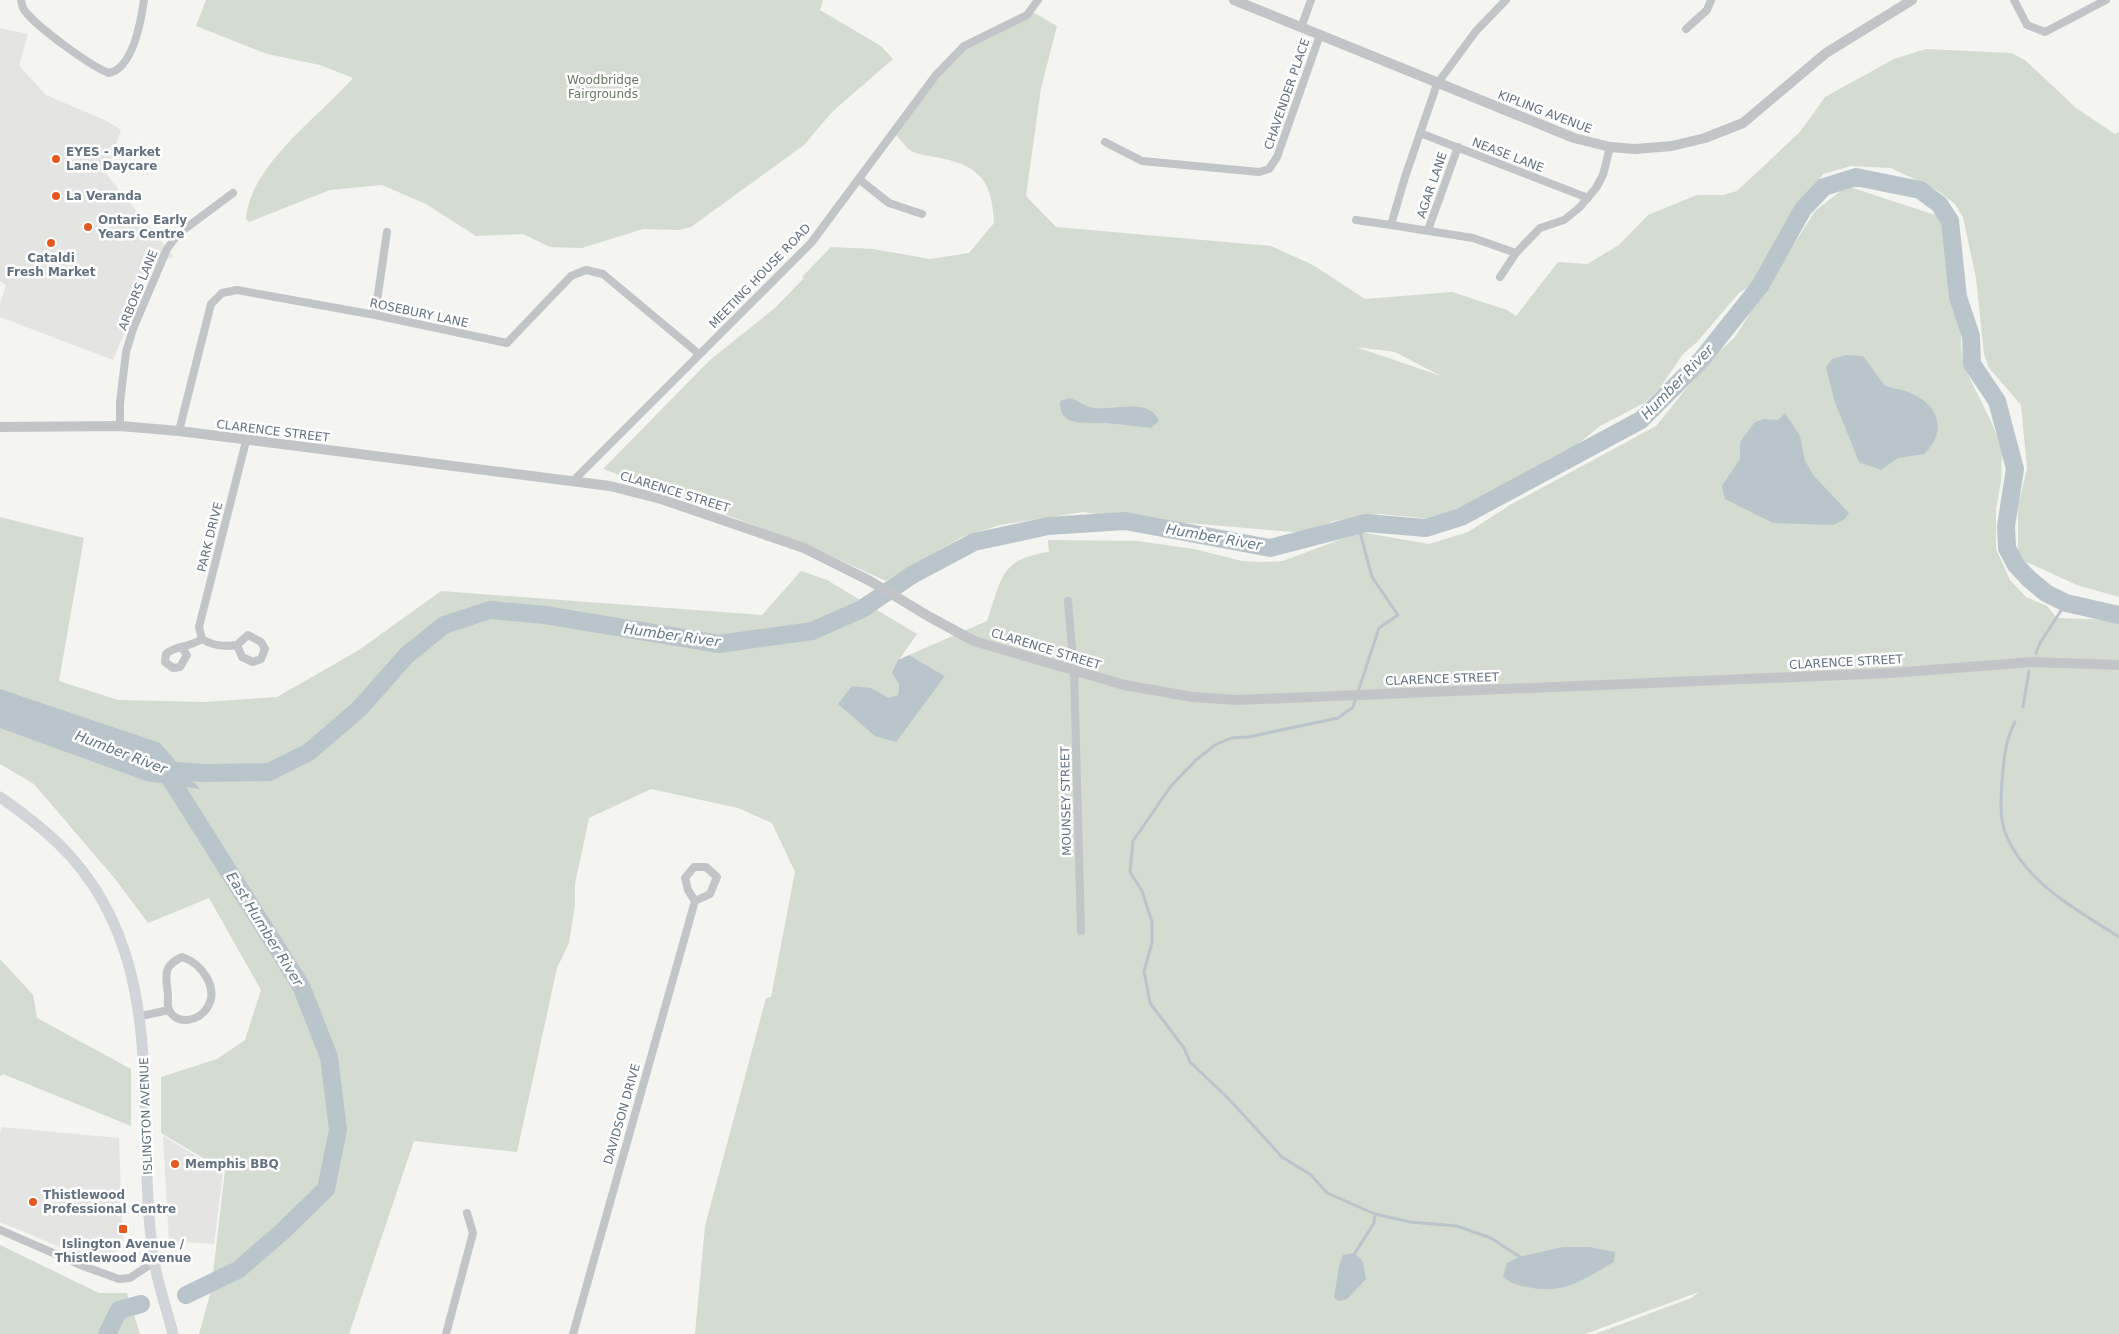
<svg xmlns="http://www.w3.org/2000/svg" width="2119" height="1334" viewBox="0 0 2119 1334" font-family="'DejaVu Sans',sans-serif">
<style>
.built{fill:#e4e5e3}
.green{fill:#d4dbd1;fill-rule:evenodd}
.water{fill:#bac5cb}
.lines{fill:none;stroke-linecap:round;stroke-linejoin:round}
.stream{stroke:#bac5cb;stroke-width:3}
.river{stroke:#bac5cb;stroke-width:18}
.minor{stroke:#c1c5c8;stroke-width:8}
.tertiary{stroke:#c1c5c8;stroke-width:10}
.secondary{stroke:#d1d5da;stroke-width:11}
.poi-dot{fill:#e5581e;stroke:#fff;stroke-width:2}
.labels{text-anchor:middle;stroke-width:5;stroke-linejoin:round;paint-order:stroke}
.park-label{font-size:12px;fill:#657861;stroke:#fff}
.street-label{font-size:12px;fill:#627281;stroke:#fff}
.poi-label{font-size:12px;font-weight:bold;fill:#627281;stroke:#fff;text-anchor:start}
.water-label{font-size:14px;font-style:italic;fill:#637a86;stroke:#fff}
</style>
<rect width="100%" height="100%" fill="#f4f4f0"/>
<g class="built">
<polygon points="0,28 28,34 19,66 46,95 107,121 121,130 106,174 174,257 154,262 113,360 0,317 0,304 6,285 0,281"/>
<polygon points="2,1127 119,1138 123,1247 98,1263 0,1222 0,1132"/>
<polygon points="163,1136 223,1172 214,1244 169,1241"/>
</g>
<g class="green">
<path d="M206,0H823L820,10L881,46L893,59L832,112L804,145L691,227L679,230L643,229L582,248L550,247L523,234L476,236L426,204L382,185L330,190L249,222L246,219C250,165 319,117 353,78L320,65L267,54L196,26Z"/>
<path d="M1031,11L1057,26L1041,88L1026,196L1056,227L1271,246L1313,265L1365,299L1452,292L1507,310L1516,316L1558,262L1587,264L1619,245L1648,215L1697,195H1723L1737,191L1800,132L1825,97L1894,59L1926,49L2011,53L2025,60L2076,108L2115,134L2119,132V597L2077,585L2024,561L2018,551V506L2027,468L2021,405L1989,368L1984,354L1976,278L1963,217L1955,204L1937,190L1891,168L1851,166L1823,174L1753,284L1739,293L1697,342L1683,354L1660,388L1644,403L1600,426L1568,452L1539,470L1445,520L1379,514L1333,521L1312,531L1292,532L1188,523H1158L1083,512L1000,525L962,537L886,581L807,545L603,469L710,360L776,307L804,278L802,277L831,247L873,249L930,259L969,253L994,223C992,181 980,166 940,158C932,156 920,155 913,152C905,148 898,136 892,130L956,52ZM1356,347L1395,352L1441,376Z"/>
<path d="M1847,186L1935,215L1950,231L1962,317L1961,347L1964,367L1992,423L2002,451L2001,482L1996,509V549L2010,580L2026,597L2047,606L2057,618L2119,620V1334H1595L1691,1298L1699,1292L1585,1334H695L705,1226L766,998L771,997L795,872L772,823L738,808L651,789L589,818L575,884V904L569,943L557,968L517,1152L414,1141L349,1334H199L211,1291L225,1171L161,1133V1077L217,1059L245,1040L261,990L209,898L148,923L116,880L34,784L0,764V517L84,538L59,681L118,700L205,702L277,697L359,650L441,591L762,615L801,571L827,580L917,634L896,664L899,684L898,695L859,716L945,676L909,655L987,621C1002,579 999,559 1049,552L1048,540L1138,541L1194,549L1242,561L1263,562L1283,561L1360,532L1429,544L1468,532L1510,505L1656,426L1706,364L1735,337L1815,211Z"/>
<polygon points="0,959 33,995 37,1018 131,1069 131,1126 3,1074 0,1076"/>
<polygon points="0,1245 99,1293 127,1293 140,1334 0,1334"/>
</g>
<g class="water">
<path d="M1846,355L1863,356L1885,386C1892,388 1900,389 1908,392C1938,403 1949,431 1924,454L1898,458L1881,470L1859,462L1834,400L1826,367L1832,359Z"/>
<path d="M1069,398C1078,400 1085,407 1094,408C1113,411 1150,397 1159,421L1151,428C1137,426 1122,425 1107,423C1091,421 1058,430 1060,401Z"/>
<polygon points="1785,413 1800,436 1805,461 1814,476 1849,513 1845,519 1833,525 1773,523 1725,499 1722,486 1740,459 1740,442 1755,422 1764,419 1778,420"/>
<polygon points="909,655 945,676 896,742 875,736 838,704 852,686 871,688 889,698 898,695 899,684 892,673 898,660"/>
<polygon points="0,689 160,743 200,789 146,781 0,728"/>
<path d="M1563,1247H1590L1615,1252L1614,1262C1582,1280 1565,1295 1527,1287C1516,1285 1511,1284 1503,1276L1507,1263L1520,1257Z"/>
<polygon points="1355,1253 1363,1262 1366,1279 1347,1299 1339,1301 1334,1298 1339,1266 1343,1255"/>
</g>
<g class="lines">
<g class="stream">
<polyline points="1358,525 1372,577 1398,615 1379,628 1353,707 1338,718 1248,737 1231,738 1215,745 1196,760 1171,786 1133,841 1130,872 1142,891 1152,922 1152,943 1144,971 1150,1003 1184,1048 1190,1062 1228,1098 1282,1157 1311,1175 1327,1193 1375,1214 1410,1222 1457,1226 1491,1238 1520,1257"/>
<polyline points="2036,653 2040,643 2066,603"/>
<polyline points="2023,707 2029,671"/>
<path d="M2015,722C2005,741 2004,759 2002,781C2001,799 1999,820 2007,837C2028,885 2078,910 2119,937"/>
<polyline points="1355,1253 1374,1223 1375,1214"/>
</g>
<g class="river">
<polyline points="162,770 203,773 269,772 309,752 359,709 407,655 444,625 490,610 545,615 719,644 812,631 862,609 912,575 974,542 1048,526 1125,521 1270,548 1366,523 1426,528 1461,517 1641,420 1701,360 1760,286 1803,209 1824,187 1856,177 1920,190 1939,204 1950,221 1958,297 1971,336 1972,364 1997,401 2015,469 2006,526 2007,548 2016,565 2029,579 2046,593 2066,603 2119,615"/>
<polyline points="166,772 301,986 329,1057 338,1130 326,1189 283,1231 238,1270 186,1295"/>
<polyline points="107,1334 119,1310 141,1304"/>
</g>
<g class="minor">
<path d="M21,0C22,4 22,8 25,11C37,27 90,66 109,73C133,68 141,21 144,0"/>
<polyline points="1506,0 1476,31 1437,84 1405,177 1391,225 1473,238 1516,253 1540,228 1564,220 1579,208 1596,188 1603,175 1610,147"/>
<polyline points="2014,0 2027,25 2045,32 2106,0"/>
<polyline points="1301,28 1311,0"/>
<polyline points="1686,29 1707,10 1711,0"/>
<polyline points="1420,133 1588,198"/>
<polyline points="1105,142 1142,161 1259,172 1269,169 1277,157 1320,35"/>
<polyline points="860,180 889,203 922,214"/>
<polyline points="1356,220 1391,225"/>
<polyline points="1428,230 1458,147"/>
<polyline points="1500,277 1516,253"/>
<polyline points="375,315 387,232"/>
<polyline points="120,426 120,403 126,352 133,329 167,249 178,234 233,193"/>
<polyline points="179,431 211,304 222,293 237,290 375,315 507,343 571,276 586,270 603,274 699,354"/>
<polyline points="573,481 811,243 936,75 964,46 1027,15 1038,0"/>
<polyline points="1068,601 1074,671 1081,931"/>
<path d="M237,645L248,635L261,642L265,649L261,659L253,662L242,657L237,645C224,647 213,646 202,639L199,627L246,441"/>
<path d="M182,648L187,655L180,667L173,668L165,662L166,654C176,645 188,648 202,639"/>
<path d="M182,957C201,963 220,988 207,1008C199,1021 177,1026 169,1010C167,1006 168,999 168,995C166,976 162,966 182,957Z"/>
<polyline points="141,1016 169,1010"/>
<polyline points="0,1230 83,1266 119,1279 130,1278 154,1262"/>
<polyline points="446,1334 473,1233 467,1213"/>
<polyline points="573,1334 695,901 688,890 685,878 694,867 706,867 717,877 710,894 695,901"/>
</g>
<g class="tertiary">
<polyline points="1234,0 1574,138 1610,147 1635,149 1672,146 1705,138 1743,123 1826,53 1912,0"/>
<polyline points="0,427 120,426 179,431 610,486 661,499 804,548 870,581 928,616 974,641 1124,685 1193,697 1237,700 1891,673 2032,662 2119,665"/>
</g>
<path class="secondary" d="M0,797C26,815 51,834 72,858C172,971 133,1125 154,1261C158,1285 167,1310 173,1334"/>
</g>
<g class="poi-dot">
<circle cx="56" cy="159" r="5"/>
<circle cx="56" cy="196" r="5"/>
<circle cx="88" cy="227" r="5"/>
<circle cx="51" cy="243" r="5"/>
<circle cx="175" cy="1164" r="5"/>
<circle cx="33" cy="1202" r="5"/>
<rect x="118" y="1224" width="10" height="10" rx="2.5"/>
</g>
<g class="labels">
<g class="park-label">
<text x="603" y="84">Woodbridge<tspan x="603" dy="14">Fairgrounds</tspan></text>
</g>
<g class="street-label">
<text transform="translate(1287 94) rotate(-71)" y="4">CHAVENDER PLACE</text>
<text transform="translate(1545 112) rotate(21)" y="4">KIPLING AVENUE</text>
<text transform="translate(1508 155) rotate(21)" y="4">NEASE LANE</text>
<text transform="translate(1432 185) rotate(-71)" y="4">AGAR LANE</text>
<text transform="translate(760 276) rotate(-46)" y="4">MEETING HOUSE ROAD</text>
<text transform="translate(138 290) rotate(-68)" y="4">ARBORS LANE</text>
<text transform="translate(419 313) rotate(12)" y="4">ROSEBURY LANE</text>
<text transform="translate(273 431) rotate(7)" y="4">CLARENCE STREET</text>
<text transform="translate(675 492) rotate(17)" y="4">CLARENCE STREET</text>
<text transform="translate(210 537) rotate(-76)" y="4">PARK DRIVE</text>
<text transform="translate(1046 649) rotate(17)" y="4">CLARENCE STREET</text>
<text transform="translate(1846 662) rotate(-3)" y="4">CLARENCE STREET</text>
<text transform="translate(1442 679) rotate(-2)" y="4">CLARENCE STREET</text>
<text transform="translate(1066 801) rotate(-91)" y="4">MOUNSEY STREET</text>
<text transform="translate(622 1114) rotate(-74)" y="4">DAVIDSON DRIVE</text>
<text transform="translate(146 1116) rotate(-92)" y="4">ISLINGTON AVENUE</text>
</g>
<g class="poi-label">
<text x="66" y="156">EYES - Market<tspan x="66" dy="14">Lane Daycare</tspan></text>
<text x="66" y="200">La Veranda</text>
<text x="98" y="224">Ontario Early<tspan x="98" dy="14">Years Centre</tspan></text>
<text x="51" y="262" text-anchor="middle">Cataldi<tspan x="51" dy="14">Fresh Market</tspan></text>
<text x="185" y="1168">Memphis BBQ</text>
<text x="43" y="1199">Thistlewood<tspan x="43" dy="14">Professional Centre</tspan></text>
<text x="123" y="1248" text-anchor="middle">Islington Avenue /<tspan x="123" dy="14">Thistlewood Avenue</tspan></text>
</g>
<g class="water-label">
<text transform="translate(1677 382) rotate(-46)" y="5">Humber River</text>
<text transform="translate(1214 537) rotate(10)" y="5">Humber River</text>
<text transform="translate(672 635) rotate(8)" y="5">Humber River</text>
<text transform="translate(121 752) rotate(21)" y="5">Humber River</text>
<text transform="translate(265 929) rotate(58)" y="5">East Humber River</text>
</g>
</g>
</svg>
